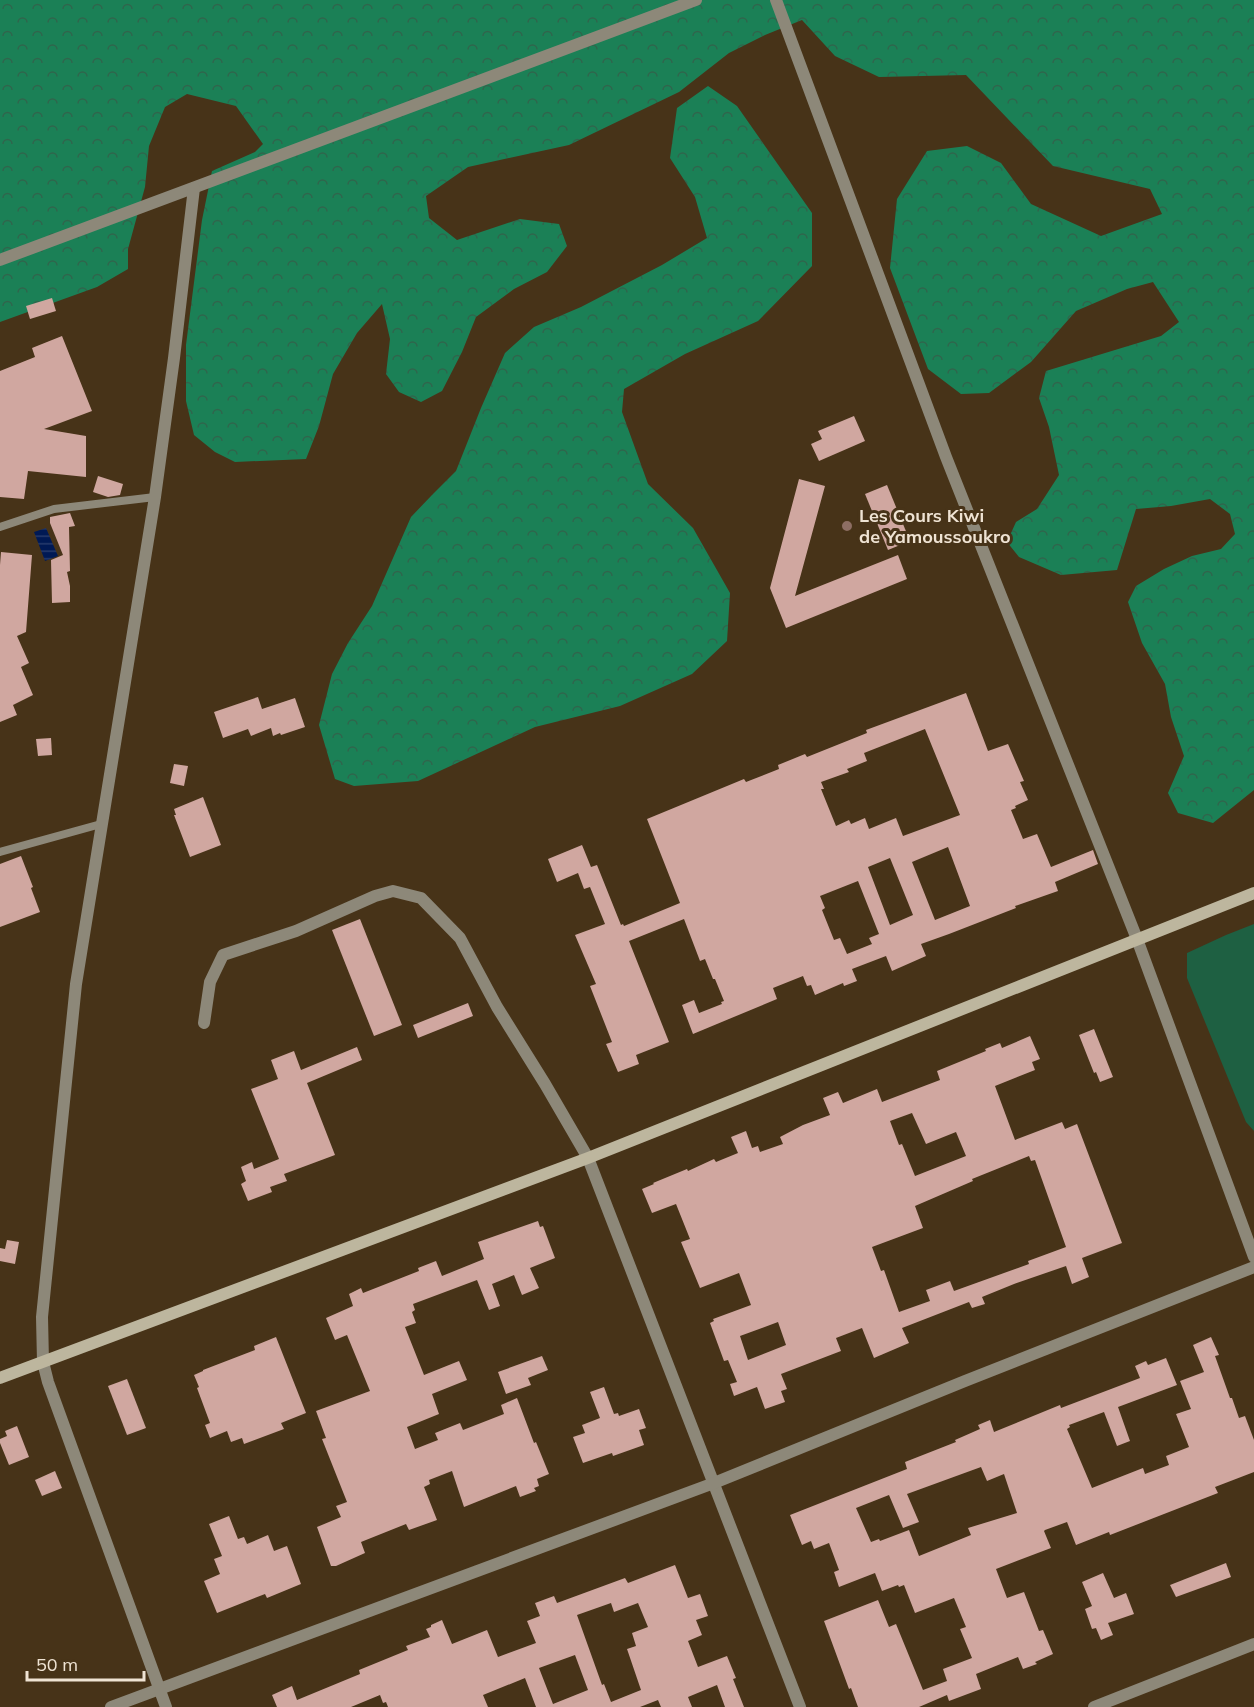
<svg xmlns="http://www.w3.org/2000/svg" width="1254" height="1707" viewBox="0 0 1254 1707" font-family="Mulish,sans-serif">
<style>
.green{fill:#1e6042}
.forest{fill:url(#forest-crowns)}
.water{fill:url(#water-rules)}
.building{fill:#d0a7a0;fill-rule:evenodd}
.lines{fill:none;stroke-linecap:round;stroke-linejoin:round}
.lane{stroke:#8d8879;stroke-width:8}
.street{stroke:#8d8879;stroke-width:12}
.secondary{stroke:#bdb69e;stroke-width:12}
.education-dot{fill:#8d6e63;stroke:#473318;stroke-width:2}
.labels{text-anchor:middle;stroke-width:6;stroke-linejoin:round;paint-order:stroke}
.poi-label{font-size:18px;font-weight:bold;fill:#efe3d3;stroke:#473318;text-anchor:start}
</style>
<defs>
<pattern id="forest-crowns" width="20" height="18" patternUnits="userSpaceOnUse" patternTransform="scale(1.5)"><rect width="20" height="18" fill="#1b8056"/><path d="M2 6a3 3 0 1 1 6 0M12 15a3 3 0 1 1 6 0" fill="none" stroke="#2f654c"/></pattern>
<pattern id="water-rules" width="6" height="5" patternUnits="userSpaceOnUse" patternTransform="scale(1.5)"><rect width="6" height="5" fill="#001954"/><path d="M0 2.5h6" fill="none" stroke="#263a6c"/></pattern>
</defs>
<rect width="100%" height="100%" fill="#473318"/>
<polygon class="green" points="1254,924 1254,1131 1246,1122 1187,978 1187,953 1226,935"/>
<g class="forest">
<polygon points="0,0 1254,0 1254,790 1213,823 1178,813 1168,793 1184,756 1171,717 1165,684 1142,643 1128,602 1136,586 1164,569 1192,556 1221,549 1235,534 1230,514 1210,499 1171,506 1136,509 1117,570 1061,575 1019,557 1007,542 1016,522 1037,509 1059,475 1049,427 1039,398 1046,371 1161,336 1179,322 1153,282 1127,289 1076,311 1031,362 989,393 961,394 928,369 890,268 897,199 927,151 967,146 1001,163 1031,204 1101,236 1162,214 1150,189 1053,166 966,75 879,77 835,56 802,20 765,35 729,53 679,92 569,145 468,167 426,196 429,218 457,240 520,219 559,224 567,246 547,272 514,289 476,317 462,352 442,391 421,402 399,392 386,374 390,339 382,304 357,333 333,374 319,426 306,459 235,462 215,452 194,435 186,401 186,345 202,220 212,171 255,152 263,144 236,106 187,94 165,107 149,146 145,187 128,249 128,269 97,287 0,322"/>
<polygon points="708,86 737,106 812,213 812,266 758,321 685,354 624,389 622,412 648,484 693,528 730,593 727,641 692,674 620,706 535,727 418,781 354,786 335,779 319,725 332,674 348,643 372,606 411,517 432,495 456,471 481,408 505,353 534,327 581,307 662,265 707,238 695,197 670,158 677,108"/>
</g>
<polygon class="water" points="46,528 58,556 45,561 34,532"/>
<g class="building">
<polygon points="52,298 56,311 30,319 26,306"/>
<polygon points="62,336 92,411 44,429 86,436 86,477 28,471 24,499 0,497 0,371 35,357 32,348"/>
<polygon points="854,416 865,441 819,461 811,444 822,439 818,431"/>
<polygon points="98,476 123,484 120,495 108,497 93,492"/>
<polygon points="799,479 825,486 795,596 898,555 907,579 786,628 770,588"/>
<polygon points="887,485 910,541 888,550 865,494"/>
<polygon points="70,513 75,526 69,527 70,571 67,572 70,586 70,602 52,603 51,560 63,555 50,523 50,517"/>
<polygon points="1,552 32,555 26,632 17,636 29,663 21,667 33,695 13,705 17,715 0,722 0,565"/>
<path d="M966,693L988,751L1008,744L1024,781L1020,782L1028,800L1015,806L1016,808L1011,810L1023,839L1037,834L1051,867L1093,850L1098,864L1055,882L1058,891L1015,906L1016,908L949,934L921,944L926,956L892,971L886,956L852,969L857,981L844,986L843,983L815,995L811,985L807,986L803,976L773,988L777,999L693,1034L682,1005L694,1000L699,1013L722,1004L721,1002L724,1001L715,979H713L705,959L700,961L684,919L629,941L669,1042L636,1055L639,1064L618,1072L606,1044L612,1042L590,986L596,984L575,935L605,924L590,887L584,889L578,873L557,882L548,859L582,845L591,867L597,865L621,925L623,924L624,926L680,903L647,819L744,779L746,782L779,769L778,765L805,754L807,757L867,733L866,730ZM925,729L960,815L903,836L896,818L869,829L865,818L851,824L849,820L836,826L821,789H824L821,782L849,772L847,769L867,761L864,753ZM948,847L970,906L935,920L912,862ZM890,858L913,915L890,925L868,867ZM858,881L879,934L869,938L872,944L847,954L840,938L834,940L822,910L825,908L820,896Z"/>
<polygon points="258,697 262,709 295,698 305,727 281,735 280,733 273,736 271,728 251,736 248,729 223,738 214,712"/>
<polygon points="51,738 52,755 38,756 36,739"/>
<polygon points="174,764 188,766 184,786 170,783"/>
<polygon points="203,797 221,845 190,857 174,815 176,815 174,809"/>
<polygon points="21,856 33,887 31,888 40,912 0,927 0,864"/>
<polygon points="360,919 402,1025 374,1036 332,930"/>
<polygon points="468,1003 473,1016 418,1038 413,1025"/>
<polygon points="1094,1029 1113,1077 1100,1082 1096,1072 1094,1073 1079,1035"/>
<path d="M1030,1036L1040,1059L1032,1062L1035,1070L995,1086L1015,1140L1062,1122L1065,1129L1077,1124L1122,1243L1082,1258L1089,1277L1072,1284L1066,1266L1014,1284L982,1297L985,1304L972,1308L969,1302L902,1328L909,1343L874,1358L862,1328L836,1338L841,1351L781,1374L787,1389L781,1391L785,1402L765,1409L757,1387L734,1396L730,1384L737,1382L728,1360L724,1361L710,1323L714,1321L713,1319L751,1305L739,1273L700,1288L681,1242L690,1239L676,1204L652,1213L642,1189L654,1184L653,1183L687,1169L688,1171L714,1159L716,1162L738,1153L731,1137L746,1131L752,1148L758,1146L760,1152L783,1144L780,1137L803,1125L830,1115L823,1098L838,1092L843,1103L877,1089L882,1102L940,1080L937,1071L986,1051L985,1049L1000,1043L1002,1048ZM912,1113L926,1144L956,1132L966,1156L915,1176L902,1144L899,1145L890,1121ZM1029,1156L1031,1161L1035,1160L1066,1247L1028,1261L1029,1264L954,1291L950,1281L926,1290L930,1301L899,1312L884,1270L881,1271L872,1247L923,1228L915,1206L973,1181L972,1179ZM778,1322L786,1345L748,1360L740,1336Z"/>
<polygon points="357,1047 362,1060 307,1083 335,1155 284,1174 287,1181 270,1187 272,1192 248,1201 241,1184 246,1181 241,1167 252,1162 254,1169 279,1159 251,1089 278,1079 271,1060 294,1051 301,1070"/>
<polygon points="538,1221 540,1227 543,1226 555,1258 530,1268 539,1288 522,1295 514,1275 492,1284 500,1306 489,1310 477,1280 413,1304 415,1310 412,1312 416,1323 405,1327 424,1375 459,1361 467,1380 432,1394 439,1414 407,1427 415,1449 438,1440 435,1433 460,1423 463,1430 504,1414 501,1405 517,1398 534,1443 536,1442 549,1474 537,1479 539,1486 534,1488 536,1491 520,1497 516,1486 464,1507 452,1471 429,1480 430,1484 424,1487 437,1520 409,1530 406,1524 361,1542 365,1553 336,1566 331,1566 317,1527 341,1517 336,1506 347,1502 322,1439 326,1438 316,1411 370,1391 347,1335 335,1340 326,1318 353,1306 349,1294 361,1288 363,1293 419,1271 418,1268 436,1261 442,1276 484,1259 478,1242"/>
<polygon points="7,1240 19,1242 15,1264 0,1261 0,1248 5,1249"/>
<polygon points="276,1337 306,1413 281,1423 284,1429 244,1444 242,1438 231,1442 227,1431 210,1438 205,1425 210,1423 197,1388 199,1387 194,1375 203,1371 203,1370 255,1350 254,1346"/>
<path d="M1211,1337L1219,1355L1215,1356L1230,1398H1232L1239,1418L1245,1416L1254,1440V1472L1215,1487L1218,1493L1110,1535L1109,1532L1076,1545L1067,1522L1045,1530L1044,1531L1051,1548L996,1569L1007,1598L1024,1592L1039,1631L1043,1630L1053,1654L1035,1662L1037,1664L1023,1669L1018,1657L976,1674L981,1689L949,1701L947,1695L919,1707H858L851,1688L849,1689L824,1621L878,1600L889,1627L896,1624L923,1690L947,1681L943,1669L972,1658L960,1629L966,1627L954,1598L915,1613L904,1585L899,1587L898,1585L882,1591L875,1573L839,1587L834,1572L839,1570L829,1543L814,1549L811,1541L802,1545L790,1515L907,1469L905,1462L956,1442L955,1440L980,1429L978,1425L990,1420L994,1432L1060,1405L1061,1408L1140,1378L1135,1366L1146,1361L1148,1365L1166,1358L1177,1385L1118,1407L1130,1441L1117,1446L1104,1412L1069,1425L1070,1427L1067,1429L1092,1488L1143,1468L1145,1474L1169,1465L1166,1456L1189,1447L1176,1414L1191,1409L1180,1381L1204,1372L1193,1345ZM981,1467L987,1481L1004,1474L1017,1513L968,1528L971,1535L919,1556L909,1530L880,1541L879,1539L871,1542L856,1508L889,1495L903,1528L919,1522L907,1494Z"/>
<polygon points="542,1356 548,1370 528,1378 531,1385 506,1394 498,1372"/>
<polygon points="127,1379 146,1428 127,1435 108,1386"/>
<polygon points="604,1387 614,1414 618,1413 619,1416 639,1409 646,1428 639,1430 644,1445 613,1456 612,1453 583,1463 573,1437 585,1433 582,1425 600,1418 590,1392"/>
<polygon points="17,1426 29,1457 9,1465 0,1443 0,1439 7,1436 5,1431"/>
<polygon points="55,1471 62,1488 42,1496 35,1480"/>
<polygon points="229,1516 238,1539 244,1537 247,1544 268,1535 274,1551 287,1546 301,1584 267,1598 265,1594 217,1613 204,1581 220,1574 214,1559 222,1556 209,1524"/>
<polygon points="1226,1563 1231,1577 1176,1597 1170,1585"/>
<path d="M675,1565L688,1598L700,1594L708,1616L696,1620L702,1635L688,1641L698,1667L727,1656L736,1678L733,1679L744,1707H725L717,1685L688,1697L692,1707H661L658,1700L640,1707H536L525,1678L483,1695L488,1707H388L386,1702L383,1703L380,1695L351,1707H277L272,1695L292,1686L297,1700L360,1674L359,1670L408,1650L406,1646L430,1637L426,1629L431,1627V1625L442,1620L452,1644L487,1630L498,1657L536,1643L527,1621L540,1616L535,1603L554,1596L557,1603L625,1578L628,1583ZM611,1603L614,1612L638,1603L648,1627L632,1633L636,1646L627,1649L641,1690L611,1702L604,1684L602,1685L577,1615ZM575,1655L588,1690L553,1704L539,1668Z"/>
<polygon points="1103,1573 1114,1598 1126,1593 1134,1614 1108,1623 1113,1635 1101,1640 1096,1628 1092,1629 1085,1609 1092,1606 1082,1582"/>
</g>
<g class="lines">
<g class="lane">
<polyline points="0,527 54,509 155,497"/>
<polyline points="0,852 101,824"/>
</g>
<g class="street">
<polyline points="776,0 946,457 1137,939 1254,1257"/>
<polyline points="0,260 696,0"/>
<polyline points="204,1023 210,982 223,955 296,931 375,896 393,891 421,898 460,938 497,1007 545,1084 588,1158 800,1707"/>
<polyline points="111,1707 714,1483 965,1381 1254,1267"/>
<polyline points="166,1707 48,1382 43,1362 42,1317 76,984 155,497 174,358 194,188"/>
<polyline points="1094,1707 1254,1644"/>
</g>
<polyline class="secondary" points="0,1378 588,1158 1254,893"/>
</g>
<circle class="education-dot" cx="847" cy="526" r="6"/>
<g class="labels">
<g class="poi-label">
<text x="859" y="522">Les Cours Kiwi<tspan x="859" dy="21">de Yamoussoukro</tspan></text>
</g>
</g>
<path d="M27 1671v9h117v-9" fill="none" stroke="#efe3d3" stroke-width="3"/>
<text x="36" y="1671" font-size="18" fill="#efe3d3" stroke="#473318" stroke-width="4.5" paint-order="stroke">50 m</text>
</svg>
